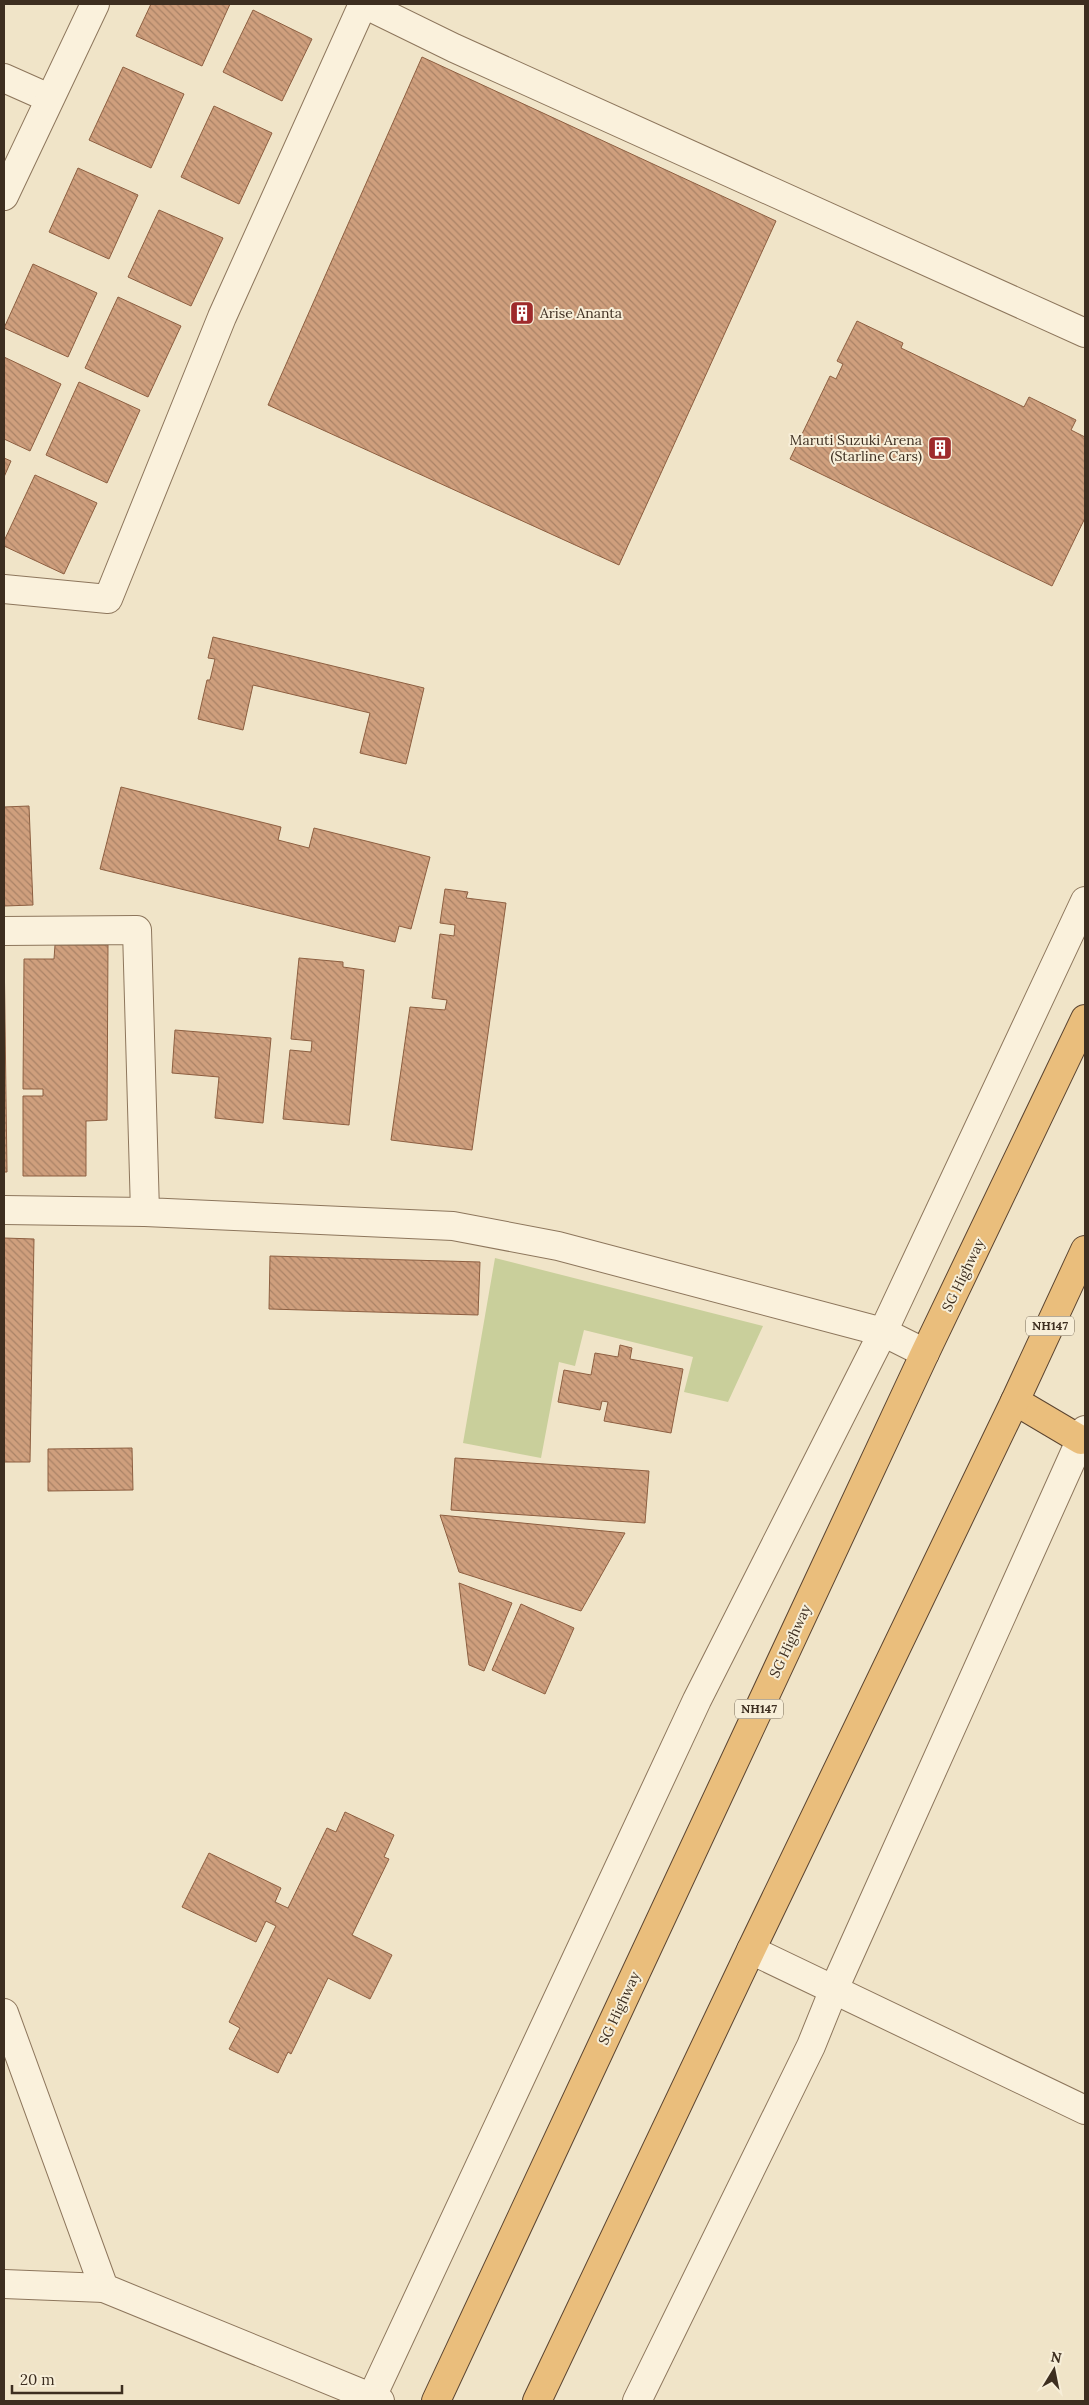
<svg xmlns="http://www.w3.org/2000/svg" width="1089" height="2405" viewBox="0 0 1089 2405" font-family="Lora,serif">
<style>
.green{fill:#c9cf9b}
.building{fill:url(#building-back-hatch);stroke:#8d5f41}
.lines{fill:none;stroke-linecap:round;stroke-linejoin:round}
.minor-casing{stroke:#8d765c;stroke-width:30}
.tertiary-casing{stroke:#8d765c;stroke-width:30}
.trunk-casing{stroke:#5b4430;stroke-width:30}
.minor{stroke:#faf1dc;stroke-width:28}
.tertiary{stroke:#faf1dc;stroke-width:28}
.trunk{stroke:#eabe7c;stroke-width:28}
.labels{text-anchor:middle;stroke-width:4;stroke-linejoin:round;paint-order:stroke}
.shield{fill:#f7eed8;stroke:#756857;stroke-width:1}
.shield-label{font-size:12px;font-weight:bold;fill:#3d2e20}
.poi-label{font-size:14px;fill:#3d2e20;stroke:#f7eed8;text-anchor:start}
.street-label{font-size:14px;fill:#3d2e20;stroke:#f7eed8}
</style>
<defs>
<pattern id="building-back-hatch" width="6" height="6" patternUnits="userSpaceOnUse" patternTransform="scale(1.25)"><rect width="6" height="6" fill="#cf9f7d"/><path d="M-1 5l2 2M0 0l6 6M5-1l2 2" fill="none" stroke="#a98266"/></pattern>
</defs>
<rect width="100%" height="100%" fill="#f0e4c8"/>
<polygon class="green" points="495,1258 763,1326 728,1402 684,1392 693,1357 584,1330 575,1366 559,1362 541,1458 463,1443"/>
<g class="building">
<polygon points="151,4 230,4 202,66 136,36"/>
<polygon points="253,10 312,39 282,101 223,72"/>
<polygon points="422,57 776,221 619,565 268,405"/>
<polygon points="123,67 184,94 151,168 89,140"/>
<polygon points="214,106 272,133 239,204 181,177"/>
<polygon points="78,168 138,195 109,259 49,232"/>
<polygon points="159,210 223,238 191,306 128,277"/>
<polygon points="33,264 97,293 68,357 4,328"/>
<polygon points="118,297 181,326 148,397 85,368"/>
<polygon points="857,321 903,343 901,348 1024,407 1029,397 1076,420 1071,430 1085,437 1085,518 1052,586 790,459 830,376 836,379 843,364 837,361"/>
<polygon points="4,357 61,384 30,451 4,439"/>
<polygon points="79,382 140,410 107,483 46,455"/>
<polygon points="4,458 11,461 4,477"/>
<polygon points="35,475 97,503 64,574 4,546 4,541"/>
<polygon points="213,637 424,688 406,764 360,753 370,713 253,685 243,730 198,719 207,680 210,680 215,659 208,658"/>
<polygon points="121,787 281,827 278,840 309,848 314,828 430,857 411,929 399,926 395,942 100,869"/>
<polygon points="29,806 33,905 4,906 4,807"/>
<polygon points="445,889 468,892 466,898 506,903 472,1150 391,1140 410,1007 445,1010 447,1000 432,998 440,934 454,936 455,925 440,923"/>
<polygon points="4,944 7,1172 4,1172"/>
<polygon points="55,945 108,945 107,1120 86,1121 86,1176 23,1176 23,1096 43,1096 43,1089 23,1089 24,959 54,959"/>
<polygon points="299,958 343,962 343,967 364,970 349,1125 283,1119 290,1050 311,1052 312,1041 291,1039"/>
<polygon points="175,1030 271,1038 263,1123 215,1118 219,1077 172,1073"/>
<polygon points="4,1238 34,1239 30,1462 4,1462"/>
<polygon points="270,1256 480,1262 478,1315 269,1309"/>
<polygon points="620,1345 632,1348 630,1359 683,1369 671,1433 604,1421 608,1402 602,1401 600,1410 558,1402 564,1370 591,1375 595,1353 618,1357"/>
<polygon points="132,1448 133,1490 48,1491 48,1449"/>
<polygon points="455,1458 649,1471 645,1523 451,1510"/>
<polygon points="440,1515 625,1533 581,1611 459,1572"/>
<polygon points="459,1583 512,1603 484,1671 469,1665"/>
<polygon points="521,1604 574,1628 545,1694 492,1670"/>
<polygon points="345,1812 394,1835 384,1857 389,1859 352,1935 392,1955 370,1999 328,1978 291,2054 288,2052 278,2073 229,2049 240,2028 229,2022 276,1926 266,1921 256,1942 182,1907 209,1853 281,1888 275,1902 288,1908 327,1828 336,1832"/>
</g>
<g class="lines">
<defs>
<g id="minor">
<polyline points="364,4 454,48 1085,333"/>
<polyline points="4,78 49,98"/>
<polyline points="4,196 95,4"/>
<polyline points="4,589 108,599 222,317 363,4"/>
<polyline points="4,931 137,930 145,1212 453,1226 558,1246 883,1332 925,1353"/>
<polyline points="4,1210 145,1212"/>
<polyline points="751,1950 1085,2110"/>
<polyline points="4,2013 104,2288 380,2401"/>
<polyline points="4,2284 104,2288"/>
</g>
<g id="tertiary">
<polyline points="370,2401 697,1700 883,1332 1085,901"/>
<polyline points="637,2401 811,2046 834,1989 1085,1430"/>
</g>
<g id="trunk">
<polyline points="1015,1401 1081,1440"/>
<polyline points="436,2401 925,1353 1085,1019"/>
<polyline points="537,2401 751,1950 1015,1401 1085,1250"/>
</g>
</defs>
<use href="#minor" class="minor-casing"/>
<use href="#tertiary" class="tertiary-casing"/>
<use href="#trunk" class="trunk-casing"/>
<use href="#minor" class="minor"/>
<use href="#tertiary" class="tertiary"/>
<use href="#trunk" class="trunk"/>
</g>
<defs>
<symbol id="building-square" viewBox="-11 -11 22 22"><rect x="-9" y="-9" width="18" height="18" rx="4" fill="#9e2a2b" stroke="#f7eed8"/><path d="M-4-6H4V6H1V3H-1V6H-4ZM-2.5-4.3h1.7v1.8h-1.7ZM.8-4.3h1.7v1.8H.8ZM-2.5-1h1.7V.8h-1.7ZM.8-1h1.7V.8H.8Z" fill="#fff"/></symbol>
</defs>
<g fill-rule="evenodd">
<use href="#building-square" x="508" y="299" width="28" height="28"/>
<use href="#building-square" x="926" y="434" width="28" height="28"/>
</g>
<g class="labels">
<g class="shield">
<rect x="1026" y="1316.5" width="48" height="19" rx="4"/>
<rect x="735" y="1699.5" width="48" height="19" rx="4"/>
</g>
<g class="shield-label">
<text x="1050" y="1330">NH147</text>
<text x="759" y="1713">NH147</text>
</g>
<g class="poi-label">
<text x="540" y="318">Arise Ananta</text>
<text x="922" y="445" text-anchor="end">Maruti Suzuki Arena<tspan x="922" dy="16">(Starline Cars)</tspan></text>
</g>
<g class="street-label">
<text transform="translate(963 1275) rotate(-64)" y="5">SG Highway</text>
<text transform="translate(790 1641) rotate(-65)" y="5">SG Highway</text>
<text transform="translate(619 2008) rotate(-65)" y="5">SG Highway</text>
</g>
</g>
<rect width="1089" height="2405" fill="none" stroke="#3d2e20" stroke-width="10"/>
<g transform="translate(1054 2370) rotate(10)" stroke="#f7eed8" stroke-width="4" paint-order="stroke">
<path d="M0-4L9 19L0 12L-9 19Z" fill="#3d2e20"/>
<text y="-8" font-size="14" font-weight="bold" text-anchor="middle" fill="#3d2e20">N</text>
</g>
<path d="M12 2385v8h110v-8" fill="none" stroke="#3d2e20" stroke-width="2.5"/>
<text x="20" y="2385" font-size="15" fill="#3d2e20" stroke="#f7eed8" stroke-width="4" paint-order="stroke">20 m</text>
</svg>
